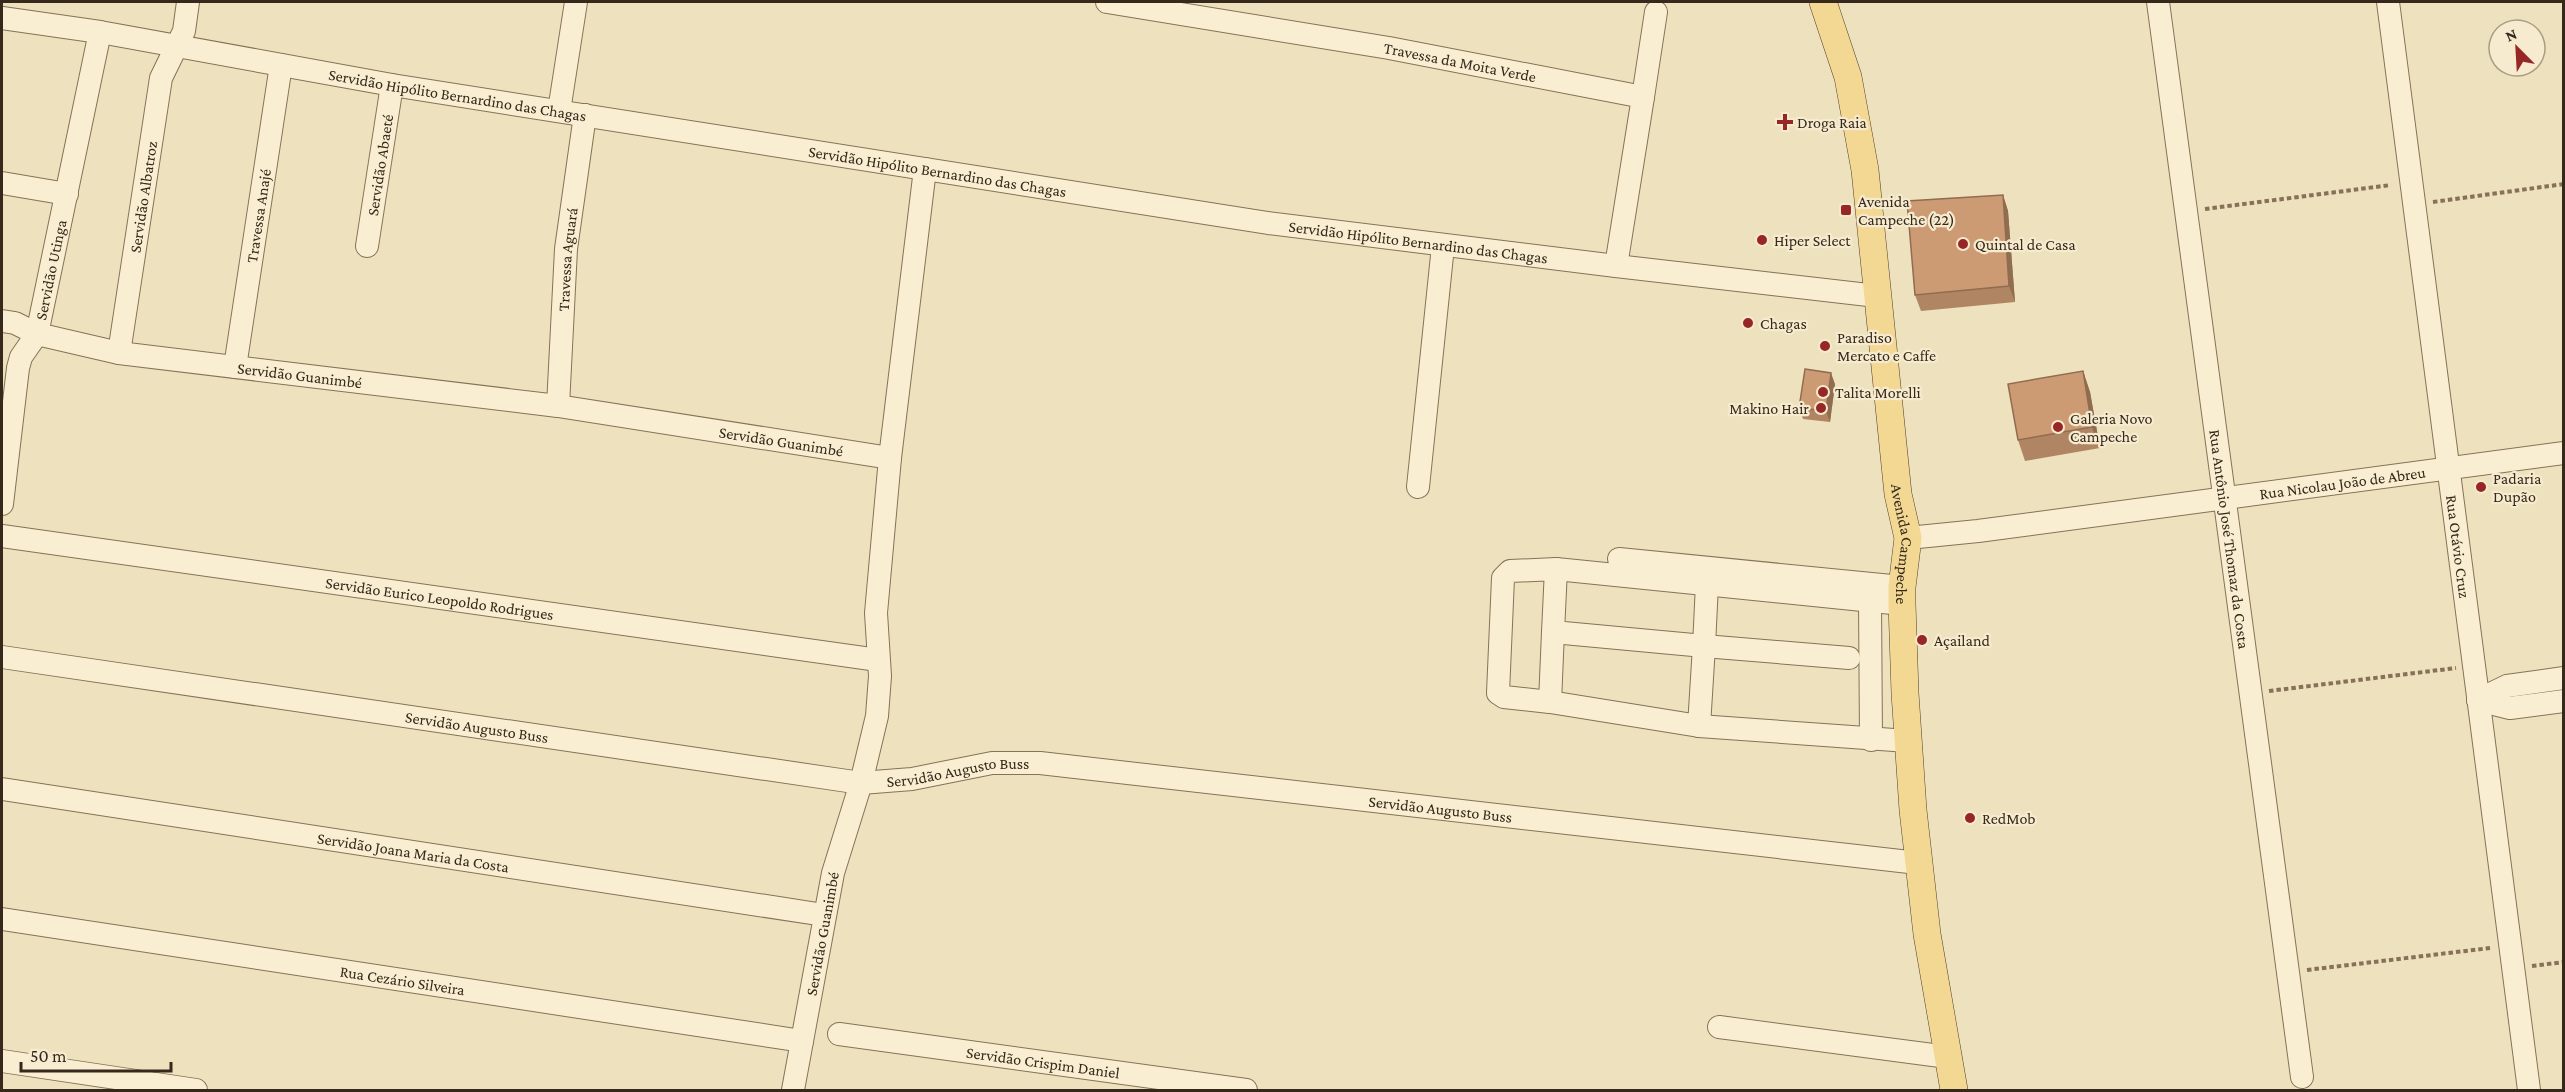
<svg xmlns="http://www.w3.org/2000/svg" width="2565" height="1092" viewBox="0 0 2565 1092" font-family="'Crimson Pro',serif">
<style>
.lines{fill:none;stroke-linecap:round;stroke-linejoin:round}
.minor-casing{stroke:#877157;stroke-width:24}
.major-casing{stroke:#543f2b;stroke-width:28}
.path{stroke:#877157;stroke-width:4;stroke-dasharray:4.5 3;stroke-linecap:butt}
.minor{stroke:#f9eed1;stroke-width:22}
.major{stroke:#f3d894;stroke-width:27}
.wall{fill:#b08563}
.shaded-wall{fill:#906c50}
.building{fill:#cd9b73;stroke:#906c50;stroke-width:1.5}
.poi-dot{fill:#972726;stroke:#f6ebce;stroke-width:2}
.labels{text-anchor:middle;stroke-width:4.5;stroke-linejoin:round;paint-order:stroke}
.street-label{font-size:16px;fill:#36291c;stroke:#f6ebce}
.poi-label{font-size:16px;fill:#36291c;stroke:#f6ebce;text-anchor:start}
</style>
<rect width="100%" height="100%" fill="#eee1be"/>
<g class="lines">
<defs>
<g id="minor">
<path id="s1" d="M1107,2L1389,48L1643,97L1616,266"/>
<path id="s2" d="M2158,2L2302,1077"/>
<path id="s3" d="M2388,2L2529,1090"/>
<path id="s4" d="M2,18L100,32L392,85L1268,223L1616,266L1877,296"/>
<polyline points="1643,97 1656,12"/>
<polyline points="559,111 576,2"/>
<polyline points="2,183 67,194"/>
<path id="s5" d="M367,246L392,85"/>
<path id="s6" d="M2,321L15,323L37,334L119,353L558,406L890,458"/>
<path id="s7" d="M119,353L161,78L184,31L188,2"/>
<path id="s8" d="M235,367L281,65"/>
<path id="s9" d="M558,406L566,249L585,115"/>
<polyline points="1418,487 1443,246"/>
<path id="s10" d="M2,504L18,368L21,357L37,334L100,32"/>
<path id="s11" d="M2,536L878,660"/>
<path id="s12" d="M1908,538L1978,531L2564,453"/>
<polyline points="1619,559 1902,587"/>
<polyline points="1556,569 1902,604"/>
<polyline points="1707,584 1704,646 1553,632 1556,569 1510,571 1503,578 1498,693 1504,697 1550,702 1699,726 1908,741"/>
<polyline points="1870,601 1871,740"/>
<path id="s13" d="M2,657L861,783L912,779L992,763H1040L1918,863"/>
<polyline points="2478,700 2507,686 2564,678"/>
<polyline points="2478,700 2510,708 2564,701"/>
<polyline points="1550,702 1553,632"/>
<polyline points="1699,726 1704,646 1849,658"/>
<path id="s14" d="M2,789L824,915"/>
<path id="s15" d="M2,919L802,1041"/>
<polyline points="1719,1027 1948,1057"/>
<path id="s16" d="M839,1034L1246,1090"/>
<polyline points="2,1061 196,1090"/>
<path id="s17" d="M793,1090L833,873L861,783L877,716L880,676L876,613L890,458L925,169"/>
</g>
<g id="major">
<path id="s18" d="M1823,2L1848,77L1865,170L1898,494L1908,538L1902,587V604L1905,693L1913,810L1927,934L1954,1090"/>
</g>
</defs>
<use href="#minor" class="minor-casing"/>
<use href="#major" class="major-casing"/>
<g class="path">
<polyline points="2433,202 2564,184"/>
<polyline points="2205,209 2391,185"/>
<polyline points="2269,691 2456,668"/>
<polyline points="2532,966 2564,962"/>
<polyline points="2307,970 2490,948"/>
</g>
<use href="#minor" class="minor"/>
<use href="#major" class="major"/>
</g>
<g class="wall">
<polygon points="2003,195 2008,211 2015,302 1921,311 1915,295"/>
<polygon points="2083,371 2090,392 2100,448 2025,461 2018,440"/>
<polygon points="1835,384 1830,422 1803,419 1799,408"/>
</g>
<g class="shaded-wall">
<polygon points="2003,195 2008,211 2015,302 2009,286"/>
<polygon points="2083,371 2090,392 2100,448 2092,427"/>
<polygon points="1831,373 1835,384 1830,422 1826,411"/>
</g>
<g class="building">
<polygon points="2003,195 2009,286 1915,295 1907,201"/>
<polygon points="1805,369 1831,373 1826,411 1799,408"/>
<polygon points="2083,371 2092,427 2018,440 2008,384"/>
</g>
<g class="poi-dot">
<path d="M1782 113h6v6h6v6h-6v6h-6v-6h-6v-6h6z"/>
<rect x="1840" y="204" width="12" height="12" rx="3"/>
<circle cx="1762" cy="240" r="6"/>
<circle cx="1963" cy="244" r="6"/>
<circle cx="1748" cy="323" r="6"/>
<circle cx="1825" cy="346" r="6"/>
<circle cx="1823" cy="392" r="6"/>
<circle cx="1821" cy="408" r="6"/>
<circle cx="2058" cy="427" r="6"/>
<circle cx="2481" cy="487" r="6"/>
<circle cx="1922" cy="640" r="6"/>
<circle cx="1970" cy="818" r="6"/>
</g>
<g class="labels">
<g class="street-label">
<text dy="6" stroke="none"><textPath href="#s1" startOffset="358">Travessa da Moita Verde</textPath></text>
<text dy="6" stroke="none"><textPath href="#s4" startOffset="462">Servidão Hipólito Bernardino das Chagas</textPath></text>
<text dy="6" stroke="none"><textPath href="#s5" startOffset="82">Servidão Abaeté</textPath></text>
<text dy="6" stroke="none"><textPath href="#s4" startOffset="948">Servidão Hipólito Bernardino das Chagas</textPath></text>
<text dy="6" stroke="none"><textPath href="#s7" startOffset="158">Servidão Albatroz</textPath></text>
<text dy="6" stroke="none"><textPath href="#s8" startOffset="153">Travessa Anajé</textPath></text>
<text dy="6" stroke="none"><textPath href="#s4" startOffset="1434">Servidão Hipólito Bernardino das Chagas</textPath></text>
<text dy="6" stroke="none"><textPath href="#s9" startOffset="147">Travessa Aguará</textPath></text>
<text dy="6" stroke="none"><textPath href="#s10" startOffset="242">Servidão Utinga</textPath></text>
<text dy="6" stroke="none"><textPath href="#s6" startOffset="304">Servidão Guanimbé</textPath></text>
<text dy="6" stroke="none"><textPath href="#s6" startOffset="790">Servidão Guanimbé</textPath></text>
<text dy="6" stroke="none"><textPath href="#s12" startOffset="438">Rua Nicolau João de Abreu</textPath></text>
<text dy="6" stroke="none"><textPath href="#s2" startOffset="542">Rua Antônio José Thomaz da Costa</textPath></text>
<text dy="6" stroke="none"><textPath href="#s18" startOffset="550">Avenida Campeche</textPath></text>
<text dy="6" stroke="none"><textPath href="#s3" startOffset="549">Rua Otávio Cruz</textPath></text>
<text dy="6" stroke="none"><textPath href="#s11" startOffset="442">Servidão Eurico Leopoldo Rodrigues</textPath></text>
<text dy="6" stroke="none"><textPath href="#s13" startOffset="480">Servidão Augusto Buss</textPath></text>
<text dy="6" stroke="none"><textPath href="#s13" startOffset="966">Servidão Augusto Buss</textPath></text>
<text dy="6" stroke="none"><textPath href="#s13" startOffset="1452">Servidão Augusto Buss</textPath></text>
<text dy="6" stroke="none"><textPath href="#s14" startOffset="416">Servidão Joana Maria da Costa</textPath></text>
<text dy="6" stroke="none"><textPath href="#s17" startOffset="159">Servidão Guanimbé</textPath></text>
<text dy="6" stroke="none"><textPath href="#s15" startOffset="405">Rua Cezário Silveira</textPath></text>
<text dy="6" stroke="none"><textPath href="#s16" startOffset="206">Servidão Crispim Daniel</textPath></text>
</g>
<g class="poi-label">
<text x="1797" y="128">Droga Raia</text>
<text x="1858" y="207">Avenida<tspan x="1858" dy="18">Campeche (22)</tspan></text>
<text x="1774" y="246">Hiper Select</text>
<text x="1975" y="250">Quintal de Casa</text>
<text x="1760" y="329">Chagas</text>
<text x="1837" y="343">Paradiso<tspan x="1837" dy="18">Mercato e Caffe</tspan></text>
<text x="1835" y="398">Talita Morelli</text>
<text x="1809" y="414" text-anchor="end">Makino Hair</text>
<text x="2070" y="424">Galeria Novo<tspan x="2070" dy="18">Campeche</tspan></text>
<text x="2493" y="484">Padaria<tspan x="2493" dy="18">Dupão</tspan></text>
<text x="1934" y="646">Açailand</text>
<text x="1982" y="824">RedMob</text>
</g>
</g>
<rect width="2565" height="1092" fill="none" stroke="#36291c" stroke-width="6"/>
<g transform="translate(2517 48) rotate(336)"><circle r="28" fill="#f6ebce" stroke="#a99d87" stroke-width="1.5"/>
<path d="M0-4.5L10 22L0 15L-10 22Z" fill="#972726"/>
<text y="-9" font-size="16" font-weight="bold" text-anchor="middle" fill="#36291c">N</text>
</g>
<path d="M21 1062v9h150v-9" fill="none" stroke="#36291c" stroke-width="3"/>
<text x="30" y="1062" font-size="18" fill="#36291c" stroke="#f6ebce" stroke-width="4.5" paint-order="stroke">50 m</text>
</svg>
